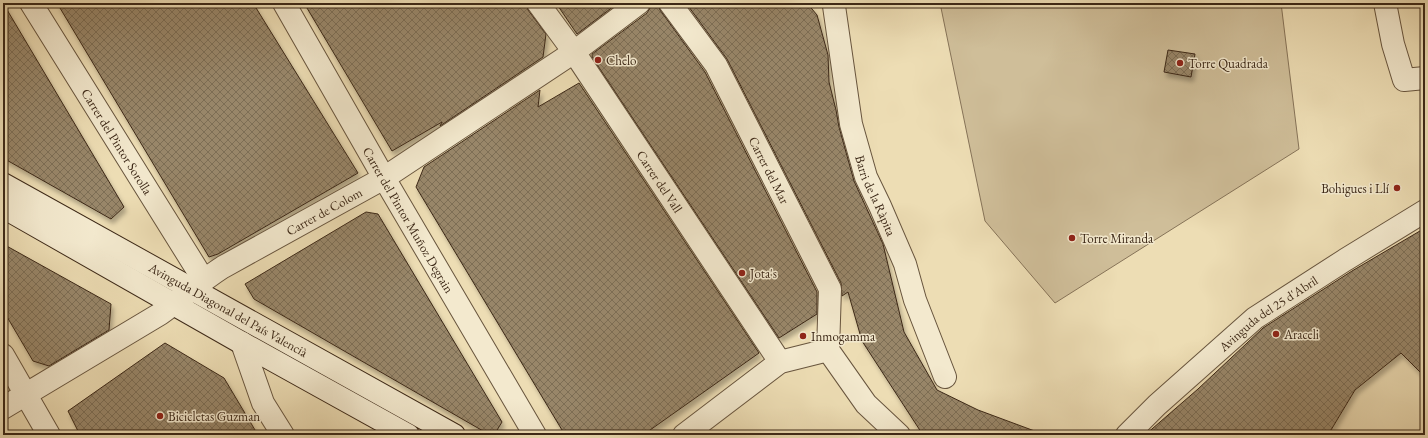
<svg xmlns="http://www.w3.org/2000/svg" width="1428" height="438" viewBox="0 0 1428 438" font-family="'EB Garamond',serif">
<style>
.grass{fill:#cfbe99;stroke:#867358}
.building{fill:url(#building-cross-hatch);stroke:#3c2817;filter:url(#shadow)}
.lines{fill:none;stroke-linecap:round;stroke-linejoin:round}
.street-casing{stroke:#68553e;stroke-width:24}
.secondary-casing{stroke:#3c2817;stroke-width:24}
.street{stroke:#f3e9ce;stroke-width:22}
.secondary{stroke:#f3e9ce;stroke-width:22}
.poi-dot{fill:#8f2418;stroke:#f3e9ce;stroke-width:1.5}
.labels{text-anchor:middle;stroke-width:3;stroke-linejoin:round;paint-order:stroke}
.poi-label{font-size:13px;fill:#3c2817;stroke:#f3e9ce;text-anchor:start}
.street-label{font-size:13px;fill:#3c2817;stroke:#f3e9ce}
</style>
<defs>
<pattern id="building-cross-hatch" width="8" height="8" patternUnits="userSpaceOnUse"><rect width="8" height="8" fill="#988669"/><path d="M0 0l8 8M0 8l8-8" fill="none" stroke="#7d6e55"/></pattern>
<filter id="shadow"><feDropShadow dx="2.5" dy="4.5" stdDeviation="2" flood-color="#0004"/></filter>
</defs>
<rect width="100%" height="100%" fill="#edddb4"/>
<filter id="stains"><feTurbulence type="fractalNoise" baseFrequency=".005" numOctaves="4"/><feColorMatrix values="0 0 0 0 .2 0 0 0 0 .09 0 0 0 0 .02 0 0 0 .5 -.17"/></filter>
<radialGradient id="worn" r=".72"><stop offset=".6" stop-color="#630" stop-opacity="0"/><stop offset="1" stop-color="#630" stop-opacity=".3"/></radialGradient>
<polygon class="grass" points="940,3 1281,3 1299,149 1055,303 985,221"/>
<g class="building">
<polygon points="3,3 124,207 111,219 3,158"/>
<polygon points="57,3 253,3 358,173 218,254 209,257"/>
<polygon points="304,3 526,3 528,10 546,34 543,57 440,126 442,122 392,151"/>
<polygon points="556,3 618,3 577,34"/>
<polygon points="651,3 658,3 660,10 705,72 817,292 817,314 779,338 592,57 592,54 647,13 650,8"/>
<polygon points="686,3 807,3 817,15 828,55 829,82 836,110 839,127 854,181 883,244 904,332 937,390 978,410 1040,433 1040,435 923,435 862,341 848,292 842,296 841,283 727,59"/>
<polygon points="1168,50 1195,54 1191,77 1164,72"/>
<polygon points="579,83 759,353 643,435 565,435 416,187 424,167 540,90 538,107"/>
<polygon points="366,212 378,214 502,422 494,435 490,435 254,299 245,284"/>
<polygon points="1425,228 1425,377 1401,353 1355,390 1328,435 1145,435 1198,389 1263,328 1352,271"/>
<polygon points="3,244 111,304 109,330 49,366 33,361 3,310"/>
<polygon points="165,343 224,378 258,435 80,435 68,411"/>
</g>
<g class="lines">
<defs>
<g id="street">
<path id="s1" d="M31,3L203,279"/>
<path id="s2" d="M284,3L384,178L535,435"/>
<path id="s3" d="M538,3L574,52L780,362"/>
<path id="s4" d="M670,3L716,65L830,289L828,350"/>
<polyline points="1385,3 1393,44 1404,80 1425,78"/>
<path id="s5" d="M834,6L851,124L866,177L880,206L905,264L915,300L945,377"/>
<polyline points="242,343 263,403 283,435"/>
<polyline points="828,350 866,404 899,435"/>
<polyline points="3,355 49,435"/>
<path id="s6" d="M3,408L160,314C181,299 201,281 223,267L384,178L574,52L639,3"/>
<polyline points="684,435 780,362 828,350"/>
<path id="s7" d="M1127,435L1157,405L1255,318L1345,260L1425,211"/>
</g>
<g id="secondary">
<path id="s8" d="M3,184L454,435"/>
<polyline points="3,207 242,343 408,435"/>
</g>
</defs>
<use href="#street" class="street-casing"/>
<use href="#secondary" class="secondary-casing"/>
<use href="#street" class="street"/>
<use href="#secondary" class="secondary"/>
</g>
<g class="poi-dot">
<circle cx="598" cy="60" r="4"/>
<circle cx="1180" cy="63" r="4"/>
<circle cx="1397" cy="188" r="4"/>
<circle cx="1072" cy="238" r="4"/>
<circle cx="742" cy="273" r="4"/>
<circle cx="1276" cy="334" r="4"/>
<circle cx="803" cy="336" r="4"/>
<circle cx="160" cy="416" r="4"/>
</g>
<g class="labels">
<g class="poi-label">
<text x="606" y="65">Chelo</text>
<text x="1188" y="68">Torre Quadrada</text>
<text x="1389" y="193" text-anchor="end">Bohigues i Llí</text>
<text x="1080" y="243">Torre Miranda</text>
<text x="750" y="278">Jota's</text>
<text x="1284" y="339">Araceli</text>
<text x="811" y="341">Inmogamma</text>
<text x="168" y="421">Bicicletas Guzman</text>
</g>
<g class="street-label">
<text dy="5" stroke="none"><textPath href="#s1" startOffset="163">Carrer del Pintor Sorolla</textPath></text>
<text dy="5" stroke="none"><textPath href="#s4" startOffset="195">Carrer del Mar</textPath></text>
<text dy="5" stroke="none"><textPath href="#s3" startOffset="216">Carrer del Vall</textPath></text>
<text dy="5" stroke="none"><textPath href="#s5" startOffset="195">Barri de la Ràpita</textPath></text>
<text dy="5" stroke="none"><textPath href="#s6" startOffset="377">Carrer de Colom</textPath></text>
<text dy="5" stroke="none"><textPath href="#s2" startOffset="250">Carrer del Pintor Muñoz Degrain</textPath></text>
<text dy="5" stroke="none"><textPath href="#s8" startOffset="258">Avinguda Diagonal del País Valencià</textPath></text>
<text dy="5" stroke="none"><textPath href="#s7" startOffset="187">Avinguda del 25 d'Abril</textPath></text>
</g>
</g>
<rect width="1428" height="438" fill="none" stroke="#edddb4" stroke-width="16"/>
<rect x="4" y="4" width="1420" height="430" fill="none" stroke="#3c2817" stroke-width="2"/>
<rect x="8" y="8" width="1412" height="422" fill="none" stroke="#3c2817"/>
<rect width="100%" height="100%" filter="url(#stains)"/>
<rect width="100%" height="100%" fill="url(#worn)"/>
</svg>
